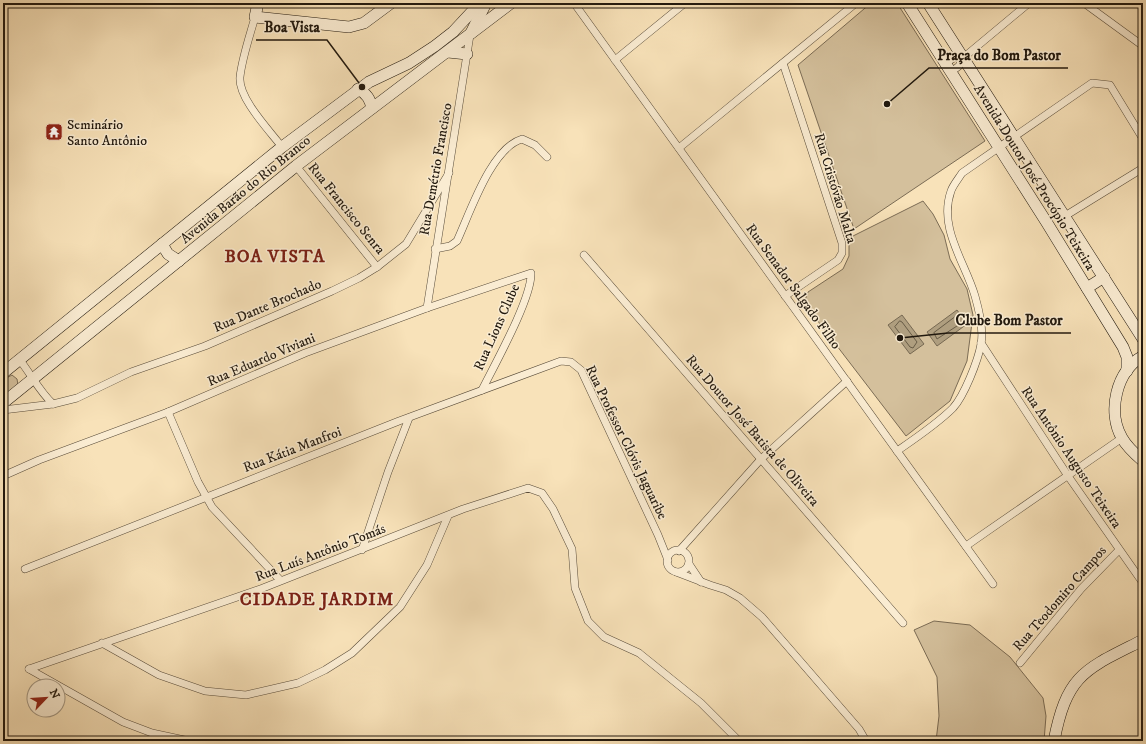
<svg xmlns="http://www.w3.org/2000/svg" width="1146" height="744" viewBox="0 0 1146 744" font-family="'IM FELL DW Pica',serif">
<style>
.green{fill:#d4c09c;stroke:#7b6c55}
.water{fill:#af9e7f;stroke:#776952}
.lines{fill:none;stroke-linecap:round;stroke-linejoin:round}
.shore{stroke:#685c46;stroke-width:1}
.street-casing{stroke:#584b39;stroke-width:8}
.secondary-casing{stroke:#22190e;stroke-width:12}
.street{stroke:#faecd2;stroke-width:7}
.secondary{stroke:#faecd2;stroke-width:11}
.labels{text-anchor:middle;stroke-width:3;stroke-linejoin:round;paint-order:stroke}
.poi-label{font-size:14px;fill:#22190e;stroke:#faecd2;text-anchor:start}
.street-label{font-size:14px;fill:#22190e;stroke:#faecd2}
.district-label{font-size:18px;font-weight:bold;letter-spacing:1px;fill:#7a1f14;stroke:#faecd2}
.leader{fill:none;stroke:#22190e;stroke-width:1.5}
.callout-dot{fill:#22190e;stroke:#faecd2;stroke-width:1.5}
.callout-label{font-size:15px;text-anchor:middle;font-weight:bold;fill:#22190e;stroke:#faecd2;stroke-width:3;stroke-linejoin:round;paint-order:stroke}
</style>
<rect width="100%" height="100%" fill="#f8e2b9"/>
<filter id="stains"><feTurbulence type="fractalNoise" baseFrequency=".005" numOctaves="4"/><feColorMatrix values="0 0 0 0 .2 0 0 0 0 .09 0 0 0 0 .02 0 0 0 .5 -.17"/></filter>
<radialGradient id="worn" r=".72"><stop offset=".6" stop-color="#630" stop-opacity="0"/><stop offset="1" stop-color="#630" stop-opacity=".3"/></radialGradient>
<g class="green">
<polygon points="871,3 897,3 985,141 854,229 798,65"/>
<polygon points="923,201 933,214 944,235 950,259 967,289 973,315 967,361 950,401 906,436 804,303 808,292 843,269 849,256 849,238"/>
<polygon points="12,375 17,379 18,385 3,397 3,380"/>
<polygon points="934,621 970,625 1010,657 1043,698 1046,716 1044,741 936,741 939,716 937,677 914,630"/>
</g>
<g class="water">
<polygon points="957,310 967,324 937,346 927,332"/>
<polygon points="902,315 924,344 910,354 888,325"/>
</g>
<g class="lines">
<g class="shore">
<polygon points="955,317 958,317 960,324 937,339 934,333"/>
<polygon points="900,321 902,322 917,342 913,348 910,347 895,327"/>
</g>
<defs>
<g id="street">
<polyline points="574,3 993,584"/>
<polyline points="1084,3 1143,46"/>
<path d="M255,17C250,35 242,58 240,77C238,98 269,130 282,147"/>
<polyline points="615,60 685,3"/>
<polyline points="783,63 842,243 842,253 838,260 785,296"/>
<polyline points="945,63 954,58 963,58"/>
<polyline points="951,72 959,66 963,58 1029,3"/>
<polyline points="679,148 856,3"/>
<polyline points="296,166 377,267"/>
<polyline points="1065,216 1143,168"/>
<path d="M435,249L450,246L457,241C470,213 491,148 522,139L535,145L547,157"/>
<polyline points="584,255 903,623"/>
<polyline points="427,308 470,35"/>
<polyline points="981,343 1068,476 1143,583"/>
<path d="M19,359C31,374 39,391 53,404"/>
<polyline points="3,410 53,404 77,398 131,372 205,346 332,291 359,278 377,267 406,244 449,173"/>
<polyline points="168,412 198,482 212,507 280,580"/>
<path d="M897,451C916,438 937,424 953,408C964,396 978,361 981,344C984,329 979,310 975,296C965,262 938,228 951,191C953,185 959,178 962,173L1092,83L1110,85L1143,139"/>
<path d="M3,476L39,460L168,412L305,353L427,308L531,273C532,298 495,364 482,390"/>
<polyline points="966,546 1122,438"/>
<polyline points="362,550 388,472 409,418"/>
<circle cx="678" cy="561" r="11"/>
<polyline points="679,551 761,459 847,381"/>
<polyline points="689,564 701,582"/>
<polyline points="25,569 399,421 561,361 571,362 581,370 658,535 668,560"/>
<polyline points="676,572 710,585 726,590 740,598 762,617 859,729 866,741"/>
<polyline points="102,643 159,675 205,691 246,695 298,683 325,670 352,653 400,607 427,565 448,516"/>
<polyline points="1020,663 1081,589 1119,550"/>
<polyline points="29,669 263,588 463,509 528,488 542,493 553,509 572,549 575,588 588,621 604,637 639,653 701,703 739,741"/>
<polyline points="29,669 123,722 152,733 189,741"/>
</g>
<g id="secondary">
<polyline points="258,3 255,17 349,27 364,23 391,3"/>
<polyline points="907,3 1047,223 1123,347 1127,357 1127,371"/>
<polyline points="928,3 1143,339"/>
<polyline points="471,33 486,3"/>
<polyline points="448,52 467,54"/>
<path d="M358,89C367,94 370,99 372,108"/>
<polyline points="162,244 168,254 179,261"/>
<polyline points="1087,288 1104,277"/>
<path d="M1143,356C1116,371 1107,412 1122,438C1127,447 1136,455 1143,461"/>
<polyline points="3,373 282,147 369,82 409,63 435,46 453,32 480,3"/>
<polyline points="3,403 296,166 511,3"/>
<path d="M1054,741C1067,673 1086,669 1143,640"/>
</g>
</defs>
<use href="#street" class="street-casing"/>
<use href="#secondary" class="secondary-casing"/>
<use href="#street" class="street"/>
<use href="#secondary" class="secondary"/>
</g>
<defs>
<symbol id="temple-square" viewBox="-11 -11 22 22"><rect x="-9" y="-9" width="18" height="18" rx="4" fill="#8f2418" stroke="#faecd2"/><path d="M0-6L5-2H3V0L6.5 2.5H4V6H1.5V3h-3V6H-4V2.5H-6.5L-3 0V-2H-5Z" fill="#fff"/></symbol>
</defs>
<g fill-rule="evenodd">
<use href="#temple-square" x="44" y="122" width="20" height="20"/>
</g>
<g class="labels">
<g class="poi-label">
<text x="67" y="129">Seminário<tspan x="67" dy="16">Santo Antônio</tspan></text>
</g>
<g class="street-label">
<text transform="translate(435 169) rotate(-80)" y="5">Rua Demétrio Francisco</text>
<text transform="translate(1035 177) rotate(58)" y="5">Avenida Doutor José Procópio Teixeira</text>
<text transform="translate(836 188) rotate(73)" y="5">Rua Cristóvão Malta</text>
<text transform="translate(245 189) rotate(-39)" y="5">Avenida Barão do Rio Branco</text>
<text transform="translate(347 208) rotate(51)" y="5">Rua Francisco Senra</text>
<text transform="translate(794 286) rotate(54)" y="5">Rua Senador Salgado Filho</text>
<text transform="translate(267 305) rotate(-23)" y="5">Rua Dante Brochado</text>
<text transform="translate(496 327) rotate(-66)" y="5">Rua Lions Clube</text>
<text transform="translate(261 359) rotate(-23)" y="5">Rua Eduardo Viviani</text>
<text transform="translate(753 430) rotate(49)" y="5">Rua Doutor José Batista de Oliveira</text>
<text transform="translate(627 442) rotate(64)" y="5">Rua Professor Clóvis Jaguaribe</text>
<text transform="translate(292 449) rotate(-21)" y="5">Rua Kátia Manfroi</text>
<text transform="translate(1072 457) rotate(56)" y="5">Rua Antônio Augusto Teixeira</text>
<text transform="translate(320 552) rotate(-21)" y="5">Rua Luís Antônio Tomás</text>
<text transform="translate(1059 598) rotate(-49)" y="5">Rua Teodomiro Campos</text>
</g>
<g class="district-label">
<text x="275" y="262">BOA VISTA</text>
<text x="317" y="605">CIDADE JARDIM</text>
</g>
</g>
<path class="leader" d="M362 87L327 40H256M887 104L929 68H1068M900 338L948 333H1071"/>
<g class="callout-dot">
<circle cx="362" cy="87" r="4"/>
<circle cx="887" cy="104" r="4"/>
<circle cx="900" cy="338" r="4"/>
</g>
<g class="callout-label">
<text x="292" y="32">Boa Vista</text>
<text x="999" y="60">Praça do Bom Pastor</text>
<text x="1009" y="325">Clube Bom Pastor</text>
</g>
<rect width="1146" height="744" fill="none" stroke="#f8e2b9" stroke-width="16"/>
<rect x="4" y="4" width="1138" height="736" fill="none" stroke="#22190e" stroke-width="2"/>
<rect x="8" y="8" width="1130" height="728" fill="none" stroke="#22190e"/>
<g transform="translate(46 698) rotate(65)"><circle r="19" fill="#faecd2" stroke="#a49884"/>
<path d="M0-3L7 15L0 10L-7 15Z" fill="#8f2418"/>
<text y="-6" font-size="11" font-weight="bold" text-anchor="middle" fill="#22190e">N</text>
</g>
<rect width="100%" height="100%" filter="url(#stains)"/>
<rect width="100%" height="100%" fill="url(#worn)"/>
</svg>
